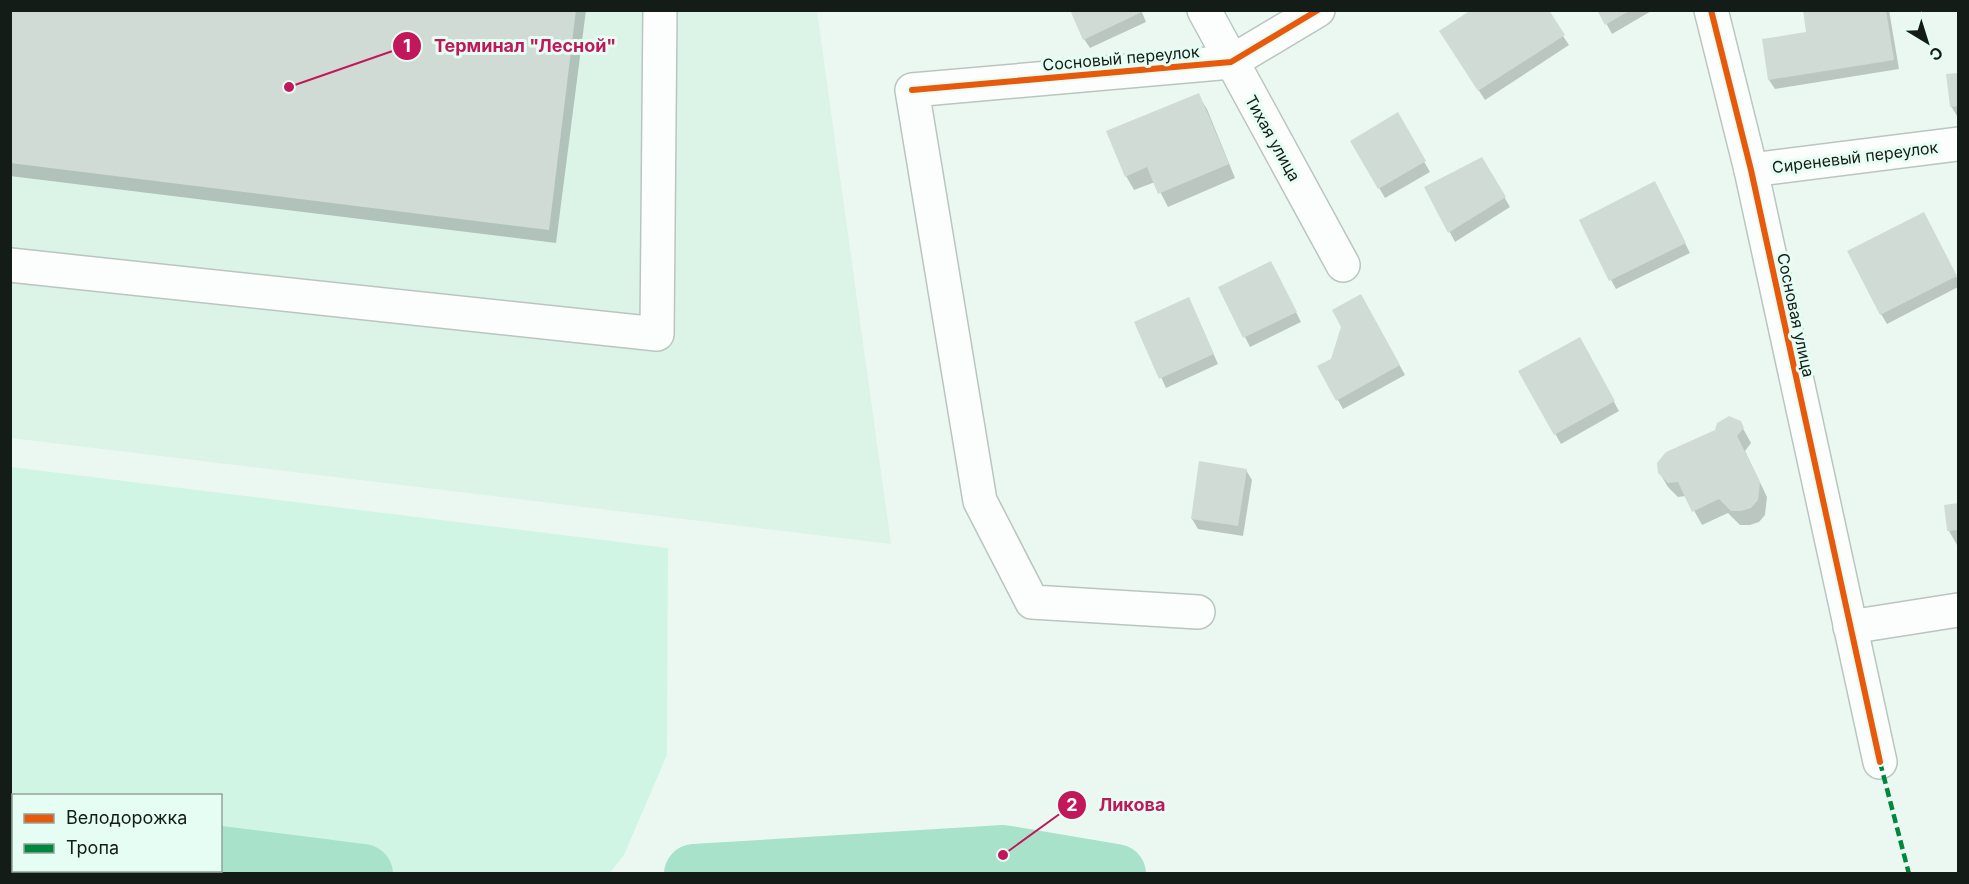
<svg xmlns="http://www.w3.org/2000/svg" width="1969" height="884" viewBox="0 0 1969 884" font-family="Inter,sans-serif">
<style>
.built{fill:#dcf3e8}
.green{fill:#d0f5e5;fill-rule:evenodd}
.shadow{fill:#0003}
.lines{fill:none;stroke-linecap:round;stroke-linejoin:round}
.river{stroke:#a9e2cb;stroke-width:60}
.building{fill:#d1dbd6}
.minor-casing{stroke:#bbc5c0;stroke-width:36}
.minor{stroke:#fcfefd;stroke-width:33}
.quiet{stroke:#00873e;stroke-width:4.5;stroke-dasharray:9 4.5;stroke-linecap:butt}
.cycleway-casing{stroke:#e6fdf3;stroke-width:10}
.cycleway{stroke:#e8590c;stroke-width:6}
.labels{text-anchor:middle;stroke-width:6;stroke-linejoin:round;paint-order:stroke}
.street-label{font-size:16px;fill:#141c18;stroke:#e6fdf3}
.leader{fill:none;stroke:#c2185b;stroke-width:2}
.callout-dot{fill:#c2185b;stroke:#e6fdf3;stroke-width:2}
.mark-label{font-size:18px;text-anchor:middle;font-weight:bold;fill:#fff}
.callout-label{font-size:18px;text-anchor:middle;font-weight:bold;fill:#c2185b;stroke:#e6fdf3;stroke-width:6;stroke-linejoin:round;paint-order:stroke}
</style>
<rect width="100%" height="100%" fill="#ebf8f2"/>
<polygon class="built" points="11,11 817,11 891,544 11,438"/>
<path class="green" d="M11,467L668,548L667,755L624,855L609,874L11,873ZM14,796H220V870H14Z"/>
<g class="shadow">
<polygon points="10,10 586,10 556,243 10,176"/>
<polygon points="1141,10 1146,22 1090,48 1084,39"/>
<polygon points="1599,10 1653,10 1612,34"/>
<polygon points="1804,10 1889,10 1899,69 1775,89 1769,80 1808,33"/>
<polygon points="1563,36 1569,45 1485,100 1447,41"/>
<polygon points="1958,74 1958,116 1957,116 1951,106 1948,75"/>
<polygon points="1198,95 1207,109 1235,178 1168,207 1155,182 1134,190 1126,176"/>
<polygon points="1397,114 1430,172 1385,198 1352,141"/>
<polygon points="1482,159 1510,207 1455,242 1426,187"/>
<polygon points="1660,193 1690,253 1616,289 1611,280"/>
<polygon points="1929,223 1958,280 1958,287 1887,324 1881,314"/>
<polygon points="1276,272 1301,322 1250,347 1220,288"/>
<polygon points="1361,296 1405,375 1343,409 1319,367 1332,360"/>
<polygon points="1193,308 1218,364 1166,388 1136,322"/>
<polygon points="1579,339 1619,411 1561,444 1520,371"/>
<polygon points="1740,423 1751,443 1745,451 1767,497 1765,515 1759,522 1750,525 1740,525 1728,513 1702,525 1686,496 1678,497 1668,487 1659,472"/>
<polygon points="1246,470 1252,480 1243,536 1198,529 1192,519"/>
<polygon points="1958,504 1958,545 1957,545 1949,531 1946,506"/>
</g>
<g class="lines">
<g class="river">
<polyline points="10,830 14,831"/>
<polyline points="220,856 363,874"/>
<polyline points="694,874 1003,855 1116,874"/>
</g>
</g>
<g class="building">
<polygon points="10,10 576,10 549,230 10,163"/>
<polygon points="1070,10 1141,10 1142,12 1083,40"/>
<polygon points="1471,10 1549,10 1565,35 1478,91 1439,31"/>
<polygon points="1597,10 1631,10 1605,25"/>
<polygon points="1803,10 1886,10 1894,60 1768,80 1762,39 1806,32"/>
<polygon points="1958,73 1958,106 1950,107 1946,74"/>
<polygon points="1199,93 1229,164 1158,194 1147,167 1125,177 1106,131"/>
<polygon points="1398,112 1426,161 1378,189 1350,141"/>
<polygon points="1482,157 1506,197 1448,233 1424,187"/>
<polygon points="1655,181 1686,243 1609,281 1579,220"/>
<polygon points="1924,212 1957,276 1880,315 1847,251"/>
<polygon points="1271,261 1297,312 1243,338 1218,287"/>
<polygon points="1361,294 1400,365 1336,401 1317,366 1331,359 1341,327 1332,310"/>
<polygon points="1189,297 1214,354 1159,379 1134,322"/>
<polygon points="1580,337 1615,401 1554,435 1518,371"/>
<polygon points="1729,416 1741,421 1744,428 1737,436 1760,482 1758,500 1751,508 1741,511 1731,511 1719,499 1692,512 1678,482 1668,483 1658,473 1657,463 1666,452 1715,430 1717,423"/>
<polygon points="1199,461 1247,469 1238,526 1191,519"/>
<polygon points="1958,503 1958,530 1947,531 1944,505"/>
</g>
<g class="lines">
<defs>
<g id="minor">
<polyline points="1204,10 1343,265"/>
<polyline points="1711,10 1751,170 1880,762"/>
<polyline points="1751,170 1958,144"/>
<polyline points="10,265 657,334 660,10"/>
<polyline points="1198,612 1032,602 980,501 912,90 1231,62 1318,10"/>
<polyline points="1850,627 1958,610"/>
</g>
</defs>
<use href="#minor" class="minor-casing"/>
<use href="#minor" class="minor"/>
<polyline class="quiet" points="1880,762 1909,874"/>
<defs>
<g id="cycleway">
<polyline points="1711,10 1751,170 1880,762"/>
<polyline points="912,90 1231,62 1318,10"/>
</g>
</defs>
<use href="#cycleway" class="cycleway-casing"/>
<use href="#cycleway" class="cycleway"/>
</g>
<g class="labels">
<g class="street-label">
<text transform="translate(1121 58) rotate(-5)" y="6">Сосновый переулок</text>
<text transform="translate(1273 138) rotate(61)" y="6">Тихая улица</text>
<text transform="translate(1855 157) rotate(-7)" y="6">Сиреневый переулок</text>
<text transform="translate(1796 315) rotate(78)" y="6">Сосновая улица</text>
</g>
</g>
<path class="leader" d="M289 87L407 46M1003 855L1072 805"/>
<g class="callout-dot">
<circle cx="289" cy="87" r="6"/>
<circle cx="1003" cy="855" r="6"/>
<circle cx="407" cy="46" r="15"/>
<circle cx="1072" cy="805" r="15"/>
</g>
<g class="mark-label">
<text x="407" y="52">1</text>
<text x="1072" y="811">2</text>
</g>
<g class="callout-label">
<text x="525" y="52">Терминал "Лесной"</text>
<text x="1132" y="811">Ликова</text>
</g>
<rect width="1969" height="884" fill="none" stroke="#141c18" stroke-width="24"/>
<rect x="12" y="794" width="210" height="78" fill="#e6fdf3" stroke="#92a39b" stroke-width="1.5"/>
<rect x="24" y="814" width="30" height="9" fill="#e8590c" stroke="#92a39b" stroke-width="1.5"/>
<text x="66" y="824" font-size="18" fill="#141c18">Велодорожка</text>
<rect x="24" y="844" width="30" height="9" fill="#00873e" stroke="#92a39b" stroke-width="1.5"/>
<text x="66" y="854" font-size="18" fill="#141c18">Тропа</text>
<g transform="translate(1927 42) rotate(142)" stroke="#e6fdf3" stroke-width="4.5" paint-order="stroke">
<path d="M0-4.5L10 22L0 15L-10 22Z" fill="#141c18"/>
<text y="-9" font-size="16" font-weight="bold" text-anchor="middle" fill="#141c18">С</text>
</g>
</svg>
